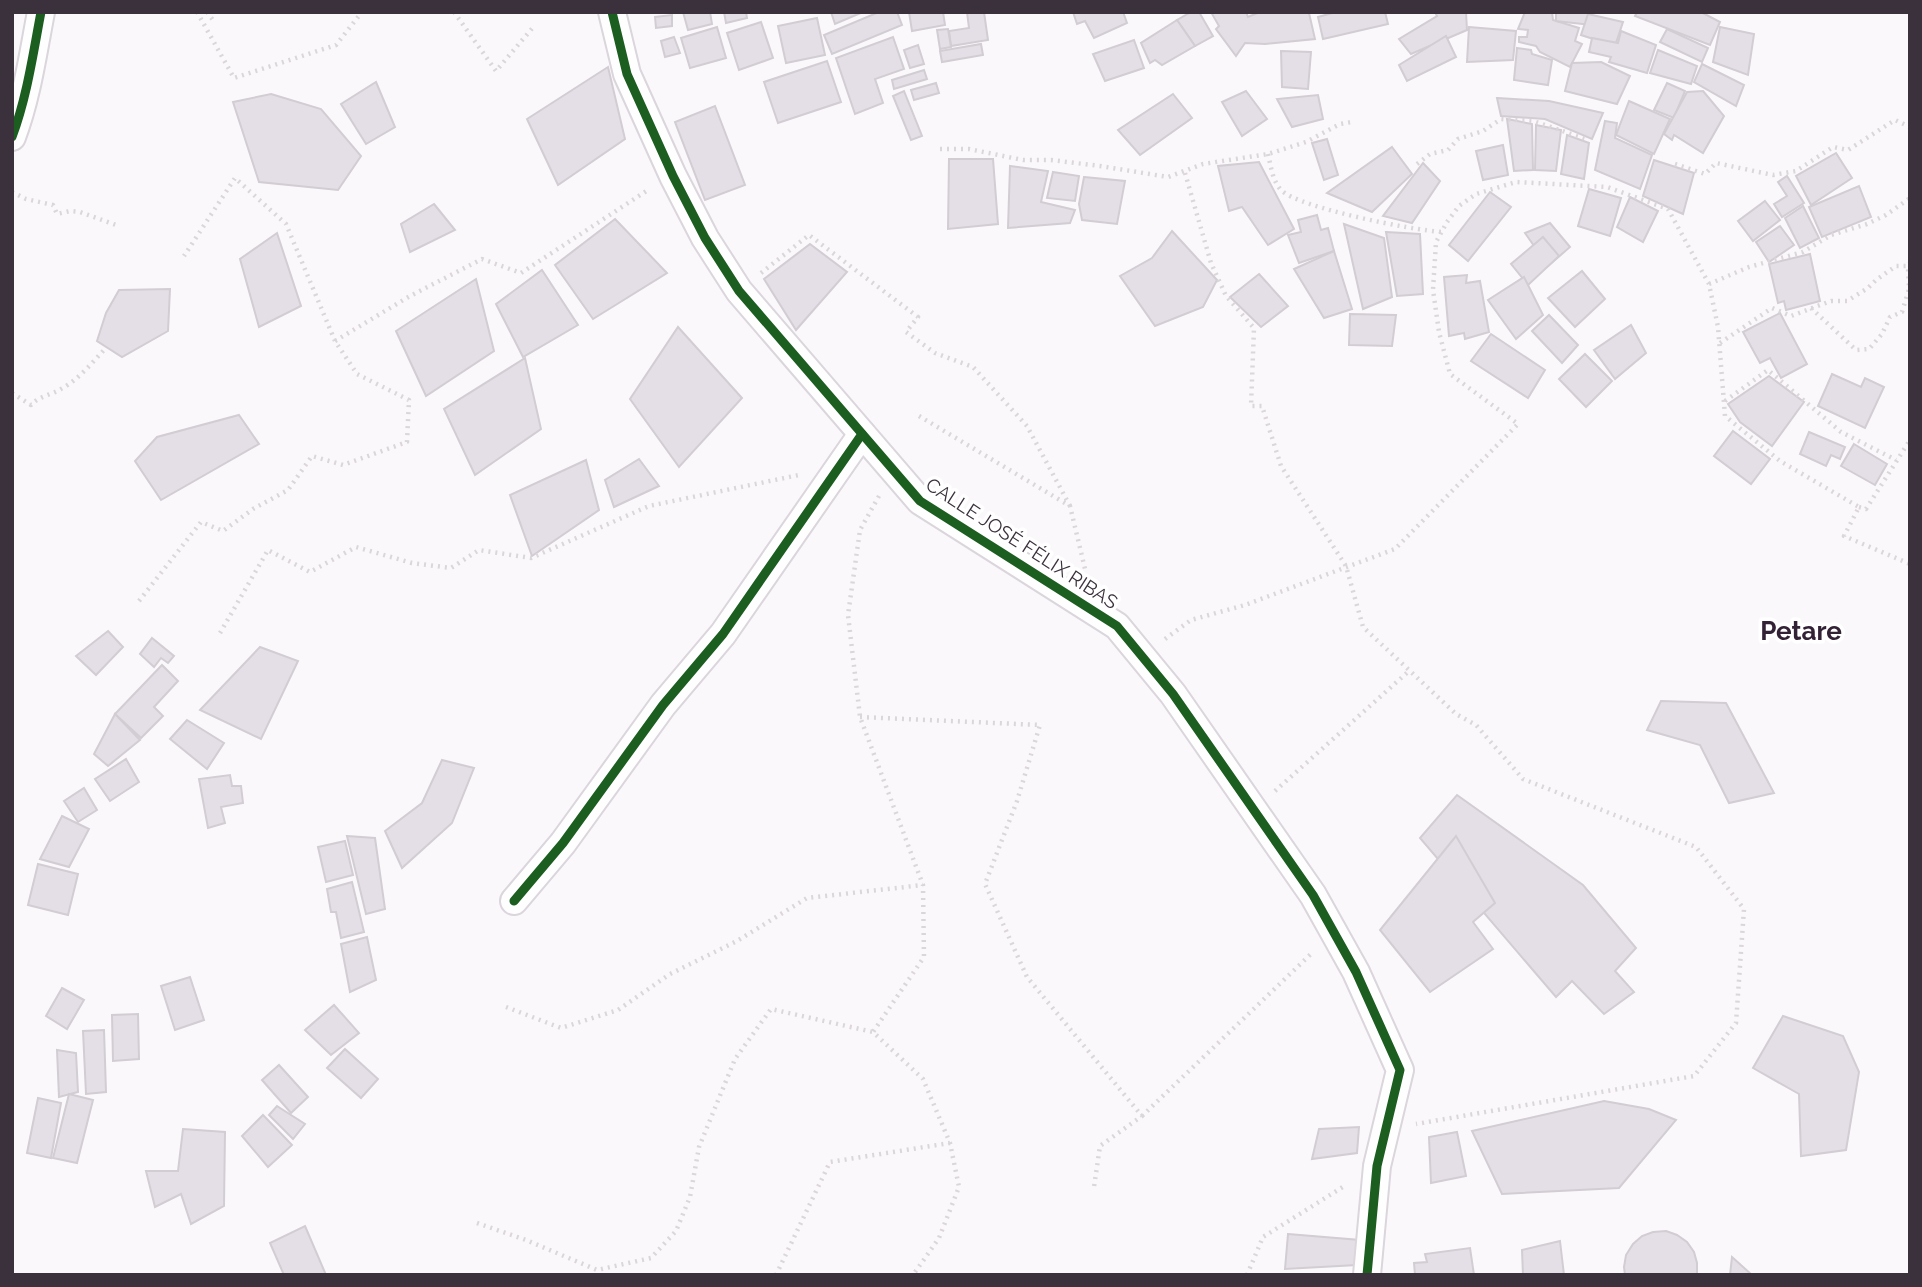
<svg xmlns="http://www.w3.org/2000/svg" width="1922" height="1287" viewBox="0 0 1922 1287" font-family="Raleway,sans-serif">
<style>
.building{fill:#e4dfe6;stroke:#d2ccd3;stroke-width:2}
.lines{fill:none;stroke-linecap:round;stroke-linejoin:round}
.street-casing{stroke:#dbd5dc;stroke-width:30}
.path{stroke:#dad6da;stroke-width:4.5;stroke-dasharray:2 5;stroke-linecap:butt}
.street{stroke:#fefeff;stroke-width:26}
.cycleway-casing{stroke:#fff;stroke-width:13}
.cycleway{stroke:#1b5e20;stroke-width:9}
.labels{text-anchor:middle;stroke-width:7;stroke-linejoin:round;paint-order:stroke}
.street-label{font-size:19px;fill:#3a313c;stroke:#fff}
.district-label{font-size:26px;font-weight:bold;fill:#332236;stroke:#fff}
</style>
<rect width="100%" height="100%" fill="#fbf8fc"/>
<g class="building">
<polygon points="683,12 710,12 712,24 688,30"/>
<polygon points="724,12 746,12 747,18 726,23"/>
<polygon points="831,12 863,12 835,24"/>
<polygon points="879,12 897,12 902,25 832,54 824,35"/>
<polygon points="909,12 943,12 945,25 912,31"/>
<polygon points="967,12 984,12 988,40 951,46 949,31 969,28"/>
<polygon points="1073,12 1123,12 1127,23 1094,38 1085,21 1077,24"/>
<polygon points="1191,12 1199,12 1213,36 1195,46 1177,20"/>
<polygon points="1211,12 1246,12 1248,17 1260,12 1309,13 1315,39 1265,44 1245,43 1236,56 1216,29 1219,26"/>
<polygon points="1336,12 1385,12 1388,24 1323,39 1318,17"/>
<polygon points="1435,12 1466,12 1467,30 1411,54 1399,39 1437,16"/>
<polygon points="1525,12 1552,12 1553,20 1579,28 1575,41 1582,44 1570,67 1540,52 1536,46 1519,42 1519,37 1527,37 1528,30 1518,29"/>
<polygon points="1556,12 1592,12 1591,25 1556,21"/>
<polygon points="1637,12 1701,12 1720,22 1710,45 1635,16"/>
<polygon points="1588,14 1623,22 1615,46 1581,35"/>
<polygon points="672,15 672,26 656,28 655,17"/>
<polygon points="817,18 825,55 786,63 778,26"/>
<polygon points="1177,20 1195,46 1162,65 1155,60 1150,63 1141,43"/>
<polygon points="761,22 773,58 739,70 727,33"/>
<polygon points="717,27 726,58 690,68 681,38"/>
<polygon points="1469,27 1516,31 1513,60 1467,62"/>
<polygon points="1720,27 1754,34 1748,75 1713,62"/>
<polygon points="948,29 951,47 940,49 937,30"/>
<polygon points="1667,29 1708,48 1702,62 1660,42"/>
<polygon points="1621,31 1656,45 1647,73 1609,62 1611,57 1589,52 1592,38 1618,43"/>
<polygon points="1446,36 1456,57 1407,81 1399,65"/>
<polygon points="674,37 680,53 665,57 661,41"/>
<polygon points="893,37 904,69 875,79 883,103 855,114 836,58"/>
<polygon points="1134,40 1144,68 1105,81 1093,54"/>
<polygon points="981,44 983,55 942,62 940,51"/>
<polygon points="918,45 924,64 910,68 904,50"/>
<polygon points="1517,48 1531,50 1532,54 1552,60 1548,85 1514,80"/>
<polygon points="1658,50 1697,66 1691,84 1650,73"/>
<polygon points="1281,51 1311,52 1308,89 1282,87"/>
<polygon points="827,61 841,102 778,123 764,82"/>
<polygon points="1601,62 1630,76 1617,104 1565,91 1572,63"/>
<polygon points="1702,64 1744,85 1736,106 1694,82"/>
<polygon points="608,67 625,139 558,185 527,119"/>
<polygon points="924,70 927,79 894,89 892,80"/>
<polygon points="376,82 395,127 366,144 341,104"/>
<polygon points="936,83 939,93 914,100 911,90"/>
<polygon points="1667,83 1685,91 1674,118 1654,110"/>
<polygon points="904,91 922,136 911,140 893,96"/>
<polygon points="1246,91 1267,119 1242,136 1222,102"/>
<polygon points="1703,91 1724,116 1703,153 1674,135 1672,140 1664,134 1687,92"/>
<polygon points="271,94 321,109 361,156 338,190 259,182 233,102"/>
<polygon points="1173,94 1192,118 1140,155 1118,130"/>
<polygon points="1318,95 1323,119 1292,127 1277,99"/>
<polygon points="1497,98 1549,101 1603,113 1592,139 1545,119 1501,116"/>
<polygon points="1629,101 1670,119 1654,154 1616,135"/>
<polygon points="715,106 745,185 705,200 675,122"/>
<polygon points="1507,119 1532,124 1533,170 1514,171"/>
<polygon points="1605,121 1617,123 1615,138 1652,155 1640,189 1595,170"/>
<polygon points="1536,125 1561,130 1556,171 1535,170"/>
<polygon points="1567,135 1589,143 1584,179 1561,174"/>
<polygon points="1327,139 1338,175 1324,180 1312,143"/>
<polygon points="1503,145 1508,175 1483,180 1476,151"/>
<polygon points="1392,147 1412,174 1372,212 1327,193"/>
<polygon points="1836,153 1852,178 1811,205 1796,176"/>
<polygon points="949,159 993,159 998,224 948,229"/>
<polygon points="1654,160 1694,173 1683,214 1643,196"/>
<polygon points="1259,162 1294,229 1268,245 1242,207 1229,211 1218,166"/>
<polygon points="1423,163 1440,181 1412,223 1383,216"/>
<polygon points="1010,166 1048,171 1041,202 1075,210 1070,223 1008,228"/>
<polygon points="1053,172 1079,176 1075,201 1047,198"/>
<polygon points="1787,176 1804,203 1782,217 1774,204 1787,196 1778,182"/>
<polygon points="1084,177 1125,181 1117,224 1082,220 1079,204"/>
<polygon points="1859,186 1871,217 1822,237 1809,207"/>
<polygon points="1589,189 1621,198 1610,236 1578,226"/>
<polygon points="1490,192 1511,207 1468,261 1449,245"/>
<polygon points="1630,197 1658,211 1643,242 1617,227"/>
<polygon points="1765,201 1780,220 1753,241 1738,221"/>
<polygon points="434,204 455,230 410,252 401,224"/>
<polygon points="1803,206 1819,238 1800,248 1785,218"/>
<polygon points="1317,215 1321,230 1328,228 1334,251 1299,263 1288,235 1301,232 1298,220"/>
<polygon points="615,219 667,273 593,319 555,265"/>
<polygon points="1550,223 1570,247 1548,266 1525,233"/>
<polygon points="1344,224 1384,238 1392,297 1363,309"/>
<polygon points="1780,226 1794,245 1769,262 1756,242"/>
<polygon points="1172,231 1217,280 1203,307 1155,326 1120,276 1152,258"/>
<polygon points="1386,232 1420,234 1423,294 1397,296"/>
<polygon points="277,233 301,306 259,327 240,259"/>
<polygon points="1543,237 1559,256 1528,285 1511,264"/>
<polygon points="810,244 847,272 796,330 764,279"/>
<polygon points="1334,251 1352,309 1324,318 1294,269"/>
<polygon points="1810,254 1820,301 1786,310 1784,301 1778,303 1769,264"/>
<polygon points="542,270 578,325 523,357 496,304"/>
<polygon points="1582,271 1605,299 1575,327 1548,298"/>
<polygon points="1259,274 1288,306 1261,327 1230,297"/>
<polygon points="1467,275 1466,283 1480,281 1489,332 1465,339 1464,333 1449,336 1444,277"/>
<polygon points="1524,277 1543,315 1516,339 1488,300"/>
<polygon points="476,279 494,351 426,396 396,331"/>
<polygon points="170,289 168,331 122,357 97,341 106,313 119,290"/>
<polygon points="1780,313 1807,364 1781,378 1770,358 1760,363 1743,332"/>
<polygon points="1350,314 1396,315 1392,346 1349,345"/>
<polygon points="1549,315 1578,345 1562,363 1532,331"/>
<polygon points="1631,325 1646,353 1615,379 1594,350"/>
<polygon points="678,327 742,398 679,467 630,399"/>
<polygon points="1491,334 1545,370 1528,398 1471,361"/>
<polygon points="1585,354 1612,381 1586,407 1559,379"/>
<polygon points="525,358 541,429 475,475 444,409"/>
<polygon points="1832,374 1861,387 1865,378 1884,387 1865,428 1818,406"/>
<polygon points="1769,376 1804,402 1772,446 1740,422 1728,404"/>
<polygon points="239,415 259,444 161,500 135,461 157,437"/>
<polygon points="1733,431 1770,459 1751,484 1714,456"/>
<polygon points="1809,432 1845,447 1840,459 1831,455 1826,466 1800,454"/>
<polygon points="1854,444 1887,464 1875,485 1841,466"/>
<polygon points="639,459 659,486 614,507 605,480"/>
<polygon points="586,460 599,510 532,556 510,495"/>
<polygon points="108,631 123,647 96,675 76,656"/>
<polygon points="152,638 174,656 168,663 161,658 154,667 140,654"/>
<polygon points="260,647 298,661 261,739 200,710"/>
<polygon points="162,665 178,681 154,707 163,716 141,738 115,714"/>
<polygon points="1661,701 1726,703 1774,793 1729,803 1700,745 1647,730"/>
<polygon points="115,714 140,740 108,766 94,754"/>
<polygon points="187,720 224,743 207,769 170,739"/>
<polygon points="126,759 139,782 110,801 95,779"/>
<polygon points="442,760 474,768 452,823 402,868 385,831 422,803"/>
<polygon points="230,775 232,786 241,786 243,803 221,807 225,823 208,828 199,779"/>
<polygon points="84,788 97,810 78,822 64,801"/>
<polygon points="1457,795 1583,885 1636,948 1615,971 1634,992 1604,1014 1572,981 1556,997 1420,838"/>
<polygon points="62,816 89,829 69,867 40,859"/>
<polygon points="347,836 375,838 385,909 366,914"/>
<polygon points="1456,836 1495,903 1473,922 1493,949 1430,992 1380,930"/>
<polygon points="345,841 353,875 326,882 318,847"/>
<polygon points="38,864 78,874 68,915 28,905"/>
<polygon points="352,882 364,932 341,938 336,912 331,912 327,889"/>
<polygon points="367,937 376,980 350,992 341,944"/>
<polygon points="190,977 204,1020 175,1030 161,986"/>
<polygon points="62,988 84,1000 67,1029 46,1016"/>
<polygon points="334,1005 359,1033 331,1055 305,1030"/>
<polygon points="138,1014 139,1059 113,1061 112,1015"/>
<polygon points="1783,1016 1843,1036 1859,1072 1846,1150 1801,1156 1799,1094 1753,1068"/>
<polygon points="104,1030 106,1092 86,1094 83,1031"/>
<polygon points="345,1049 378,1079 361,1098 327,1068"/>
<polygon points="57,1050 76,1053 78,1092 59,1097"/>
<polygon points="279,1065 308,1097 291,1113 262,1080"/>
<polygon points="69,1094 93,1100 77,1163 53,1158"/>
<polygon points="38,1098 61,1103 51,1158 27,1153"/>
<polygon points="1604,1101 1649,1109 1676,1120 1619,1188 1502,1194 1472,1131"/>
<polygon points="277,1106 305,1124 293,1139 269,1115"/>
<polygon points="263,1115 292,1145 268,1167 242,1136"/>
<polygon points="1359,1127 1357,1153 1312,1159 1319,1129"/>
<polygon points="183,1129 225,1132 224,1206 191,1224 181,1194 155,1207 146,1171 178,1171"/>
<polygon points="1457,1132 1466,1176 1431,1183 1429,1137"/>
<polygon points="305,1226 326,1275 284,1275 270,1243"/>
<polygon points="1666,1231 1677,1235 1687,1242 1694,1252 1697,1263 1697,1275 1625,1275 1624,1267 1626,1255 1633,1244 1642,1236 1653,1232"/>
<polygon points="1288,1234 1360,1240 1357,1265 1285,1269"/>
<polygon points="1560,1241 1564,1275 1523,1275 1522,1250"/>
<polygon points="1470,1248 1474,1275 1415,1275 1414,1263 1427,1262 1425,1254"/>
<polygon points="1732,1257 1752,1275 1730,1275"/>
</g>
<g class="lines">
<defs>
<g id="street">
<polyline points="612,12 627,74 673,176 705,238 739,291 920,501 1117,626 1173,694 1313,895 1356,972 1400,1070 1377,1166 1367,1275"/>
<path d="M12,137C27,97 33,54 41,12"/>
<polyline points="514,901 563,843 663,705 723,634 862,434"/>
</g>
</defs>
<use href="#street" class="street-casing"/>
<g class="path">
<polyline points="197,12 234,78 336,45 362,12"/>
<polyline points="207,12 215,23"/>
<polyline points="454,12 496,71 535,25"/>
<polyline points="940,149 969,149 1023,160 1051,160 1100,166 1168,177 1203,164 1268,154 1306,142 1340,124 1352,122"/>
<path d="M1268,154C1271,166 1272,180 1281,190C1299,208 1412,230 1442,232"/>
<polyline points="1417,164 1430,154 1448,150 1458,139 1483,131 1501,119 1533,121 1586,139"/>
<polyline points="1675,164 1705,174 1716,163 1773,175 1796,171 1833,147 1848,150 1895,120 1910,127"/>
<polyline points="1185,173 1211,263 1226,296 1254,328 1251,406 1262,406 1281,466 1346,566 1363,627 1456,714 1476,725 1523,779 1696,847 1744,909 1736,1023 1694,1076 1416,1124"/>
<polyline points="12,192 26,199 53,205 57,214 70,211 80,212 116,225"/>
<polyline points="761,273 809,235 918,317 906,332 935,353 973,367 1027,426 1070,506"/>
<polyline points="1709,284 1749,267 1803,252 1831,235 1867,224 1886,215 1910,198"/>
<polyline points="1811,308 1856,350 1869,349 1882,334 1890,317 1902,312 1909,289 1908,266"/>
<polyline points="335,341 410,296 482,259 521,273 648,190"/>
<polyline points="1720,343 1772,308 1791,316 1831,301 1847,301 1868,288 1876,280 1896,266 1908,266 1910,263"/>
<path d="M12,393L31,405C39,396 51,395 61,389C78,380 91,364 104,350"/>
<polyline points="1725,401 1768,370 1841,432 1896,460"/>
<polyline points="919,416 1070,506 1086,573"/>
<polyline points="879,496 860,530 848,615 860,717 923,885 924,957 873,1032 923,1079 950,1143 959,1187 939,1238 913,1275"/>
<polyline points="1859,507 1866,509 1910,440"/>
<polyline points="139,601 201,522 223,531 253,509 288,490 312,456 343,465 407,442 409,400 357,374 335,341 286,224 235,178 184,256"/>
<polyline points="220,633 268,550 310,572 356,547 412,563 451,568 479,550 531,558 649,506 799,475"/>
<polyline points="1165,639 1191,620 1245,605 1395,549 1518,424 1450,374 1439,332 1433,290 1436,242 1447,222 1459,206 1476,194 1516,182 1607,187 1668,209 1709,284 1718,327 1725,416 1780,461 1859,507 1844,536 1910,564"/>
<polyline points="860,717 1040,725 1017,801 985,884 1027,977 1142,1116 1100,1146 1094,1187"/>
<polyline points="1275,791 1409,671"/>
<polyline points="506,1007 561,1028 618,1010 670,974 737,941 807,898 923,885"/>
<polyline points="1142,1116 1313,952"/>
<polyline points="477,1223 526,1240 597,1270 651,1258 676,1231 690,1197 699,1147 735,1059 771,1009 873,1032"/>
<polyline points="776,1275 830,1162 950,1143"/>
<polyline points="1247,1275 1263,1237 1346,1185"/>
</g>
<use href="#street" class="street"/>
<defs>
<g id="cycleway">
<polyline points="612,12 627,74 673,176 705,238 739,291 920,501 1117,626 1173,694 1313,895 1356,972 1400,1070 1377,1166 1367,1275"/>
<path d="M12,137C27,97 33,54 41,12"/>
<polyline points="514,901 563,843 663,705 723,634 862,434"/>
</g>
</defs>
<use href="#cycleway" class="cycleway-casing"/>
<use href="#cycleway" class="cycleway"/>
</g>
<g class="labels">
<g class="street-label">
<text transform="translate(1022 543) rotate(33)" y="7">CALLE JOSÉ FÉLIX RIBAS</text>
</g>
<g class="district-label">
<text x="1801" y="640">Petare</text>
</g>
</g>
<rect width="1922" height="1287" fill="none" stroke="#3a313c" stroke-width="28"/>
</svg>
